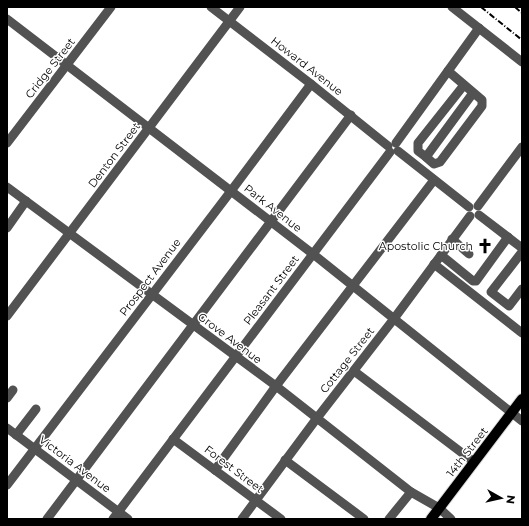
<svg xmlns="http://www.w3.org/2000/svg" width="529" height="526" viewBox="0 0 529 526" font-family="Montserrat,sans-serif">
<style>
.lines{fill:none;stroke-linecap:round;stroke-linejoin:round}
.major-casing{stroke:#dbdbdb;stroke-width:12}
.minor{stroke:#525252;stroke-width:9}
.major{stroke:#000;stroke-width:10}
.rail{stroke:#000;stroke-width:2;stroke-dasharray:6 2 1 2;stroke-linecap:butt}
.labels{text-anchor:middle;stroke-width:3;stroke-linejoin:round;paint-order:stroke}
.street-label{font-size:11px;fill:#000;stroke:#fff}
.poi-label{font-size:11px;fill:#000;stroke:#fff;text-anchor:end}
</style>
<rect width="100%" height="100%" fill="#fff"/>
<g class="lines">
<defs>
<polyline id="major" points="431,519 522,399"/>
</defs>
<use href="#major" class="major-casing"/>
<g class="minor">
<polyline points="211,7 311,84 388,146"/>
<polyline points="452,7 522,62"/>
<polyline points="7,19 313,254 522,421"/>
<polyline points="464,85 418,143 418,151 426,157 473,93"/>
<polyline points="7,143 111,7"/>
<polyline points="396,143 479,28"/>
<polyline points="398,151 469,207"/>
<polyline points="426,157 434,164 440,162 482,106 482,100 448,71"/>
<polyline points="7,187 276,386 411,492 439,508 451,519"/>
<polyline points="478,206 522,147"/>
<polyline points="479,215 522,248"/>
<polyline points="7,228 26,201"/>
<polyline points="452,239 469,254"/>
<polyline points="522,252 491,292 509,306 522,289"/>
<polyline points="441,255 473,281 476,281 508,237"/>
<polyline points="434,264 522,333"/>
<polyline points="7,316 240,7"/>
<polyline points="354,371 474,462"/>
<polyline points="7,398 13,390"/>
<polyline points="7,428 128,519"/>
<polyline points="16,435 36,409"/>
<polyline points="173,439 281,519"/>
<polyline points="285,460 364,519"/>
<polyline points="215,470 276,386 434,180"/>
<polyline points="7,485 231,191 311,84"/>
<polyline points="47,519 351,115"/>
<polyline points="113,519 390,152"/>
<polyline points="242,519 317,418 393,320 470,216"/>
<polyline points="389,519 411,492"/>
</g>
<use href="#major" class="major"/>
<g class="rail">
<polyline points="481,7 522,40"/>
<polyline points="515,7 522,13"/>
</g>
</g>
<defs>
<symbol id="church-bare" viewBox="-9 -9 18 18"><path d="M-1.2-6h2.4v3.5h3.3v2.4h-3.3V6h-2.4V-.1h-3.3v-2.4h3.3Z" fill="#000" stroke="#fff" stroke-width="2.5" paint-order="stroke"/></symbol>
</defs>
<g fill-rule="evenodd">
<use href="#church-bare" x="474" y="235" width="22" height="22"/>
</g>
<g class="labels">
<g class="street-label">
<text transform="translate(307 66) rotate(38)" y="4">Howard Avenue</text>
<text transform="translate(50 68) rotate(-52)" y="4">Cridge Street</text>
<text transform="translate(114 155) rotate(-53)" y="4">Denton Street</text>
<text transform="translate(273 208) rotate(38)" y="4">Park Avenue</text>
<text transform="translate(150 277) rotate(-53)" y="4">Prospect Avenue</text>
<text transform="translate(271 290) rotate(-53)" y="4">Pleasant Street</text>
<text transform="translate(230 338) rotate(37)" y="4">Grove Avenue</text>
<text transform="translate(347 360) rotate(-52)" y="4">Cottage Street</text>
<text transform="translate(467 452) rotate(-52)" y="4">14th Street</text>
<text transform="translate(75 464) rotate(37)" y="4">Victoria Avenue</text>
<text transform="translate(234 469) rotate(37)" y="4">Forest Street</text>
</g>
<g class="poi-label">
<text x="473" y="250">Apostolic Church</text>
</g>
</g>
<rect width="529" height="526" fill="none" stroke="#000000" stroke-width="16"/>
<g transform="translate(501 498) rotate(98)" stroke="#ffffff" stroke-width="3" paint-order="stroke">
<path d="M0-3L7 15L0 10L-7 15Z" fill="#000000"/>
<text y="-6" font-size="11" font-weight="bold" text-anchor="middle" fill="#000000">N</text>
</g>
</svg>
